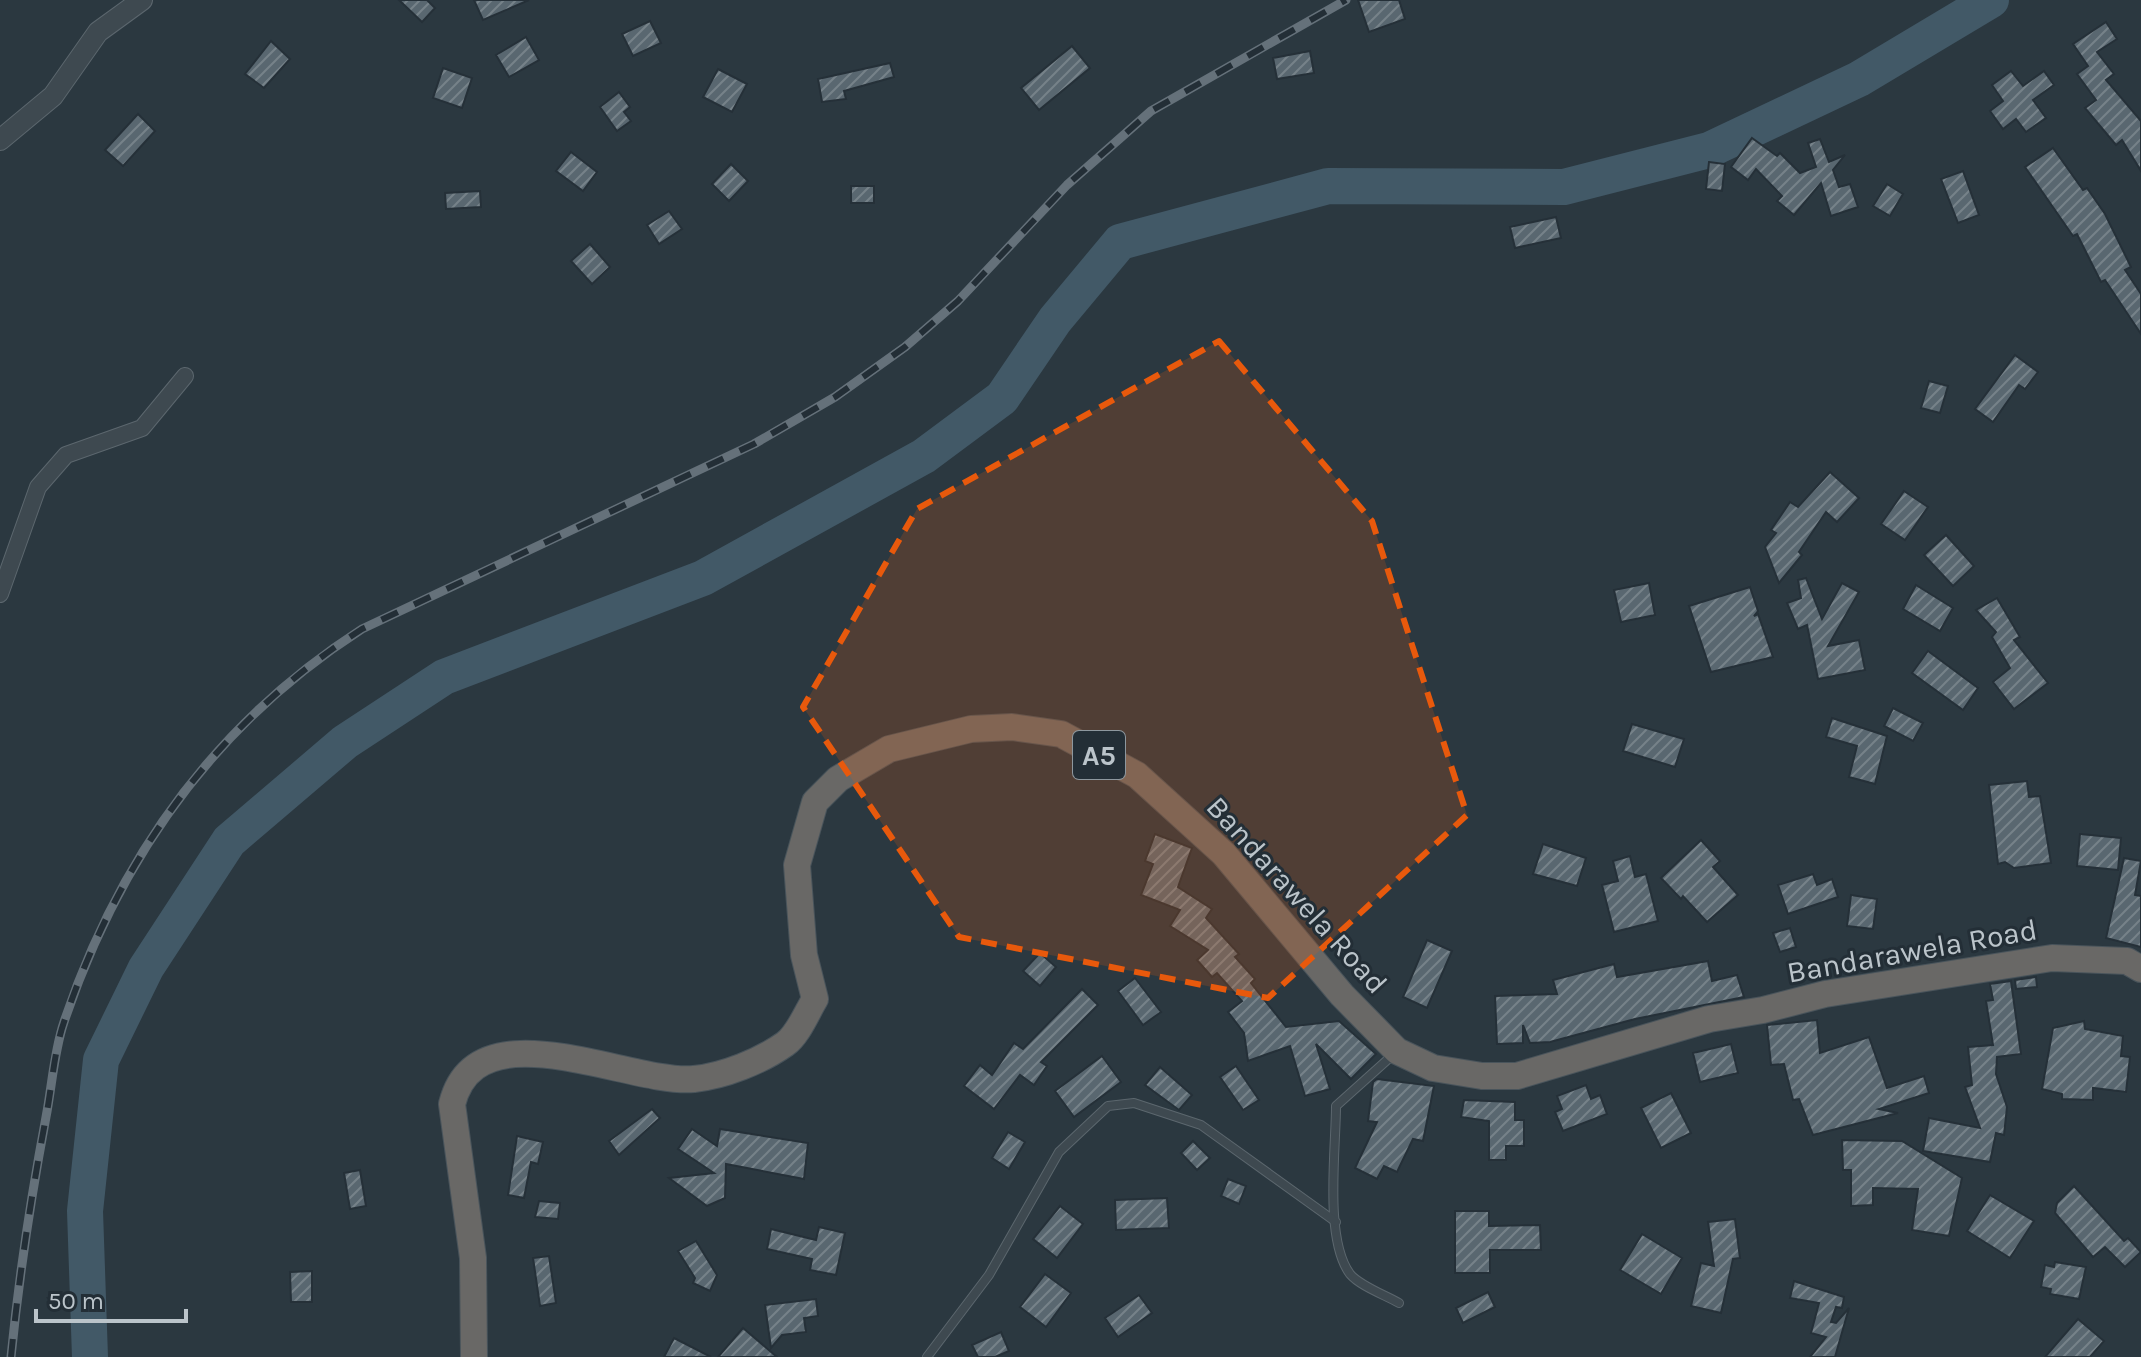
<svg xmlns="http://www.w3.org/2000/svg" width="2141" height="1357" viewBox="0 0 2141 1357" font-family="Karla,sans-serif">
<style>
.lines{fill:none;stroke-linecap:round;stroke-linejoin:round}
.river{stroke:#425967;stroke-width:36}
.building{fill:url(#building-hatch);stroke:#253038;stroke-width:2}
.service-casing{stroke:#5c676e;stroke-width:10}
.minor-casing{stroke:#5c676e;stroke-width:18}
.tertiary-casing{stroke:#5c676e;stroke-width:22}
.trunk-casing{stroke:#49545b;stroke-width:28}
.service{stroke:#3e4950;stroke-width:8}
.minor{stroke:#3e4950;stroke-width:16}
.tertiary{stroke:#3e4950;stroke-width:20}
.trunk{stroke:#696866;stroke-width:26}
.rail-casing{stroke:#65717a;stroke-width:9}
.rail{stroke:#232e36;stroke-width:6;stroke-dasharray:18;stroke-linecap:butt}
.marked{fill:#e8590c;fill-opacity:0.2;stroke:#e8590c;stroke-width:6;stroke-dasharray:16 10;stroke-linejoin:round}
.labels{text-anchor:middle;stroke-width:6;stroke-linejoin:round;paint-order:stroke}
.shield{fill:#232e36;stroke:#8d979e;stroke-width:2}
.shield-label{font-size:28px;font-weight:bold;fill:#bbc4ca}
.street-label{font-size:30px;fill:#bbc4ca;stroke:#232e36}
</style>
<defs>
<pattern id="building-hatch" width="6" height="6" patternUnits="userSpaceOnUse" patternTransform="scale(2)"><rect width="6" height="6" fill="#596770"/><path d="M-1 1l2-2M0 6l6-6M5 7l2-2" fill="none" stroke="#768289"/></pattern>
</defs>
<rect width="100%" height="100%" fill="#2b3840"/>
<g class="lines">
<polyline class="river" points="90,1357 85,1211 101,1060 146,968 229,841 345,742 444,677 703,578 924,456 1002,398 1055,320 1120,242 1328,186 1564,187 1709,150 1859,79 1991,0"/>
</g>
<g class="building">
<polygon points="399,0 427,0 435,8 422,22"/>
<polygon points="474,0 529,0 483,20"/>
<polygon points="1358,0 1399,0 1405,19 1369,32"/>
<polygon points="650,21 661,43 633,56 622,34"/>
<polygon points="2106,22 2117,39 2097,52 2114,74 2106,80 2141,121 2141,171 2122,140 2116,145 2085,108 2096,100 2077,74 2088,66 2073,44"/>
<polygon points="526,37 539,60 509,77 496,55"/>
<polygon points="271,41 290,59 264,88 245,74"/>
<polygon points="1072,46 1090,68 1039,110 1021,88"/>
<polygon points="1310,51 1314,73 1277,79 1273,58"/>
<polygon points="890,63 894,77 844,91 846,99 822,102 818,79"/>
<polygon points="443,68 472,78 462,108 433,98"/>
<polygon points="718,69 747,84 732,112 703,97"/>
<polygon points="2011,71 2023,86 2044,71 2054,85 2033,100 2046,118 2026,132 2016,119 2003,129 1990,111 2003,101 1992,85"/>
<polygon points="619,92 630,107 624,112 631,121 617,131 600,107"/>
<polygon points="138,114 155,131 123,166 105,150"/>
<polygon points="1752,138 1777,156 1780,153 1800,173 1816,167 1808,143 1820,139 1829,162 1845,155 1833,170 1839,187 1850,184 1858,207 1831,216 1821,183 1794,215 1777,201 1782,196 1756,169 1748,180 1731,167"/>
<polygon points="2053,148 2083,190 2087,188 2105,214 2131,267 2125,270 2141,294 2141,334 2105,280 2101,282 2077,234 2073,236 2025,167"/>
<polygon points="571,152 597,172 583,191 556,171"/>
<polygon points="1709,162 1725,164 1722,191 1706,189"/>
<polygon points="731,164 748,181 729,201 712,184"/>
<polygon points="1963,171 1979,215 1958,223 1941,179"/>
<polygon points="1887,184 1903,194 1890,216 1873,206"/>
<rect x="851" y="186" width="23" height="17"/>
<polygon points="480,191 481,207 446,209 445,193"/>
<polygon points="669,211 682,229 659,244 647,225"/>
<polygon points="1556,217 1561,238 1515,248 1510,227"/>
<polygon points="590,244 610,267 592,284 571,261"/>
<polygon points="2015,355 2038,372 2025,389 2019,385 1993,422 1975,409"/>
<polygon points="1929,381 1948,386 1940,413 1921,408"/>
<polygon points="1830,472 1859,498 1837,522 1826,512 1799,552 1802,555 1779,583 1765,547 1776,533 1771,530 1790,502 1798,507"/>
<polygon points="1904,491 1928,507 1905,540 1881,524"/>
<polygon points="1946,535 1974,566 1953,586 1924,555"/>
<polygon points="1806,578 1822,619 1842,583 1859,592 1828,646 1859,640 1865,670 1818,679 1807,625 1798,629 1787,603 1801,598 1798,580"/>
<polygon points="1649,583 1655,615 1621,622 1614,590"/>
<polygon points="1916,585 1953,608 1940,631 1903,609"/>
<polygon points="1750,587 1758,611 1754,616 1758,614 1773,657 1711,672 1689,606"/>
<polygon points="1997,598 2020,637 2014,640 2048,683 2014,709 1993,682 2010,668 1992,637 1996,632 1976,610"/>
<polygon points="1928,651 1978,688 1963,710 1912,673"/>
<polygon points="1893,708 1923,723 1913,741 1884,726"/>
<polygon points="1832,718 1887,736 1875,784 1849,777 1857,746 1826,737"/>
<polygon points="1632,724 1684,739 1675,767 1623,751"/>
<polygon points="2027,781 2029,797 2040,796 2051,863 2014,868 2005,862 1998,864 1989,785"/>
<polygon points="1155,834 1192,848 1178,887 1212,909 1206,918 1239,954 1235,957 1255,979 1251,983 1286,1027 1339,1021 1376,1054 1351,1079 1316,1044 1330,1089 1305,1096 1290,1046 1248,1061 1244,1033 1228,1012 1242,1001 1217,973 1212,977 1197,960 1208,950 1170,926 1180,910 1141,895 1153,864 1145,861"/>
<polygon points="2080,834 2121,838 2118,870 2077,866"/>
<polygon points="1701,840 1720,861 1713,867 1738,895 1707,922 1683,896 1681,899 1661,878"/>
<polygon points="1543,844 1586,858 1577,886 1533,874"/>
<polygon points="1630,856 1635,877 1646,874 1658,921 1614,932 1602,885 1618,881 1613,861"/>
<polygon points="2124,858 2141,861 2135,895 2141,896 2141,947 2106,938"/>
<polygon points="1813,874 1817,885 1832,879 1838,897 1788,914 1778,885"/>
<polygon points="1851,895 1877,899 1873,929 1847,926"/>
<polygon points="1790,928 1796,947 1780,952 1773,933"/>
<polygon points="1427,940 1452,951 1427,1008 1403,997"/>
<polygon points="1040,953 1056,967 1040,986 1023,971"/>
<polygon points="1708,961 1712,981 1737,975 1744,997 1635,1019 1550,1042 1530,1043 1523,1025 1523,1043 1497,1044 1495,996 1557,994 1553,980 1614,964 1617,977"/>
<polygon points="2036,977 2037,987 2016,989 2015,980"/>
<polygon points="1135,978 1161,1012 1143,1025 1118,991"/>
<polygon points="2011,981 2021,1054 1997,1057 1996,1074 2007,1107 2004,1135 1996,1133 1990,1162 1923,1151 1929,1118 1980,1128 1965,1087 1972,1085 1968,1047 1993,1045 1986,1001 1993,1000 1990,984"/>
<polygon points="1082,989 1098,1005 1041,1062 1047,1066 1034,1085 1020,1075 994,1109 964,1086 980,1065 992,1075 1014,1043 1023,1049"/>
<polygon points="1817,1020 1820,1053 1869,1037 1887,1088 1924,1076 1929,1093 1879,1109 1898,1113 1813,1135 1799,1099 1793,1100 1784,1064 1771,1065 1767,1025"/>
<polygon points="2084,1021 2085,1029 2123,1036 2121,1056 2130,1057 2126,1092 2093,1088 2093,1100 2062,1099 2062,1094 2042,1089 2053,1028"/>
<polygon points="1731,1044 1738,1073 1700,1082 1693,1053"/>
<polygon points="1102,1056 1121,1082 1074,1117 1055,1091"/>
<polygon points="1236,1066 1259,1100 1243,1110 1220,1077"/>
<polygon points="1160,1067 1192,1095 1179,1110 1145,1085"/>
<polygon points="1377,1079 1434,1086 1423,1141 1413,1139 1397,1172 1384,1166 1377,1179 1355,1168 1377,1122 1368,1121 1373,1082"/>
<polygon points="1586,1085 1591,1099 1600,1095 1607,1114 1563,1131 1555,1112 1562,1109 1557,1096"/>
<polygon points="1671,1093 1691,1133 1661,1148 1641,1108"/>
<polygon points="1464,1100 1515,1102 1515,1120 1524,1120 1524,1146 1506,1146 1506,1160 1489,1160 1489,1121 1461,1117"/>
<polygon points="652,1109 660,1118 619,1155 609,1141"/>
<polygon points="692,1129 717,1146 720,1129 808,1143 804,1179 726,1164 725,1198 707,1206 669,1178 714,1173 678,1149"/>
<polygon points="1008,1132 1025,1142 1009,1169 992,1158"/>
<polygon points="517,1136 543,1142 538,1164 531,1162 524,1198 508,1195"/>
<polygon points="1842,1140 1902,1141 1962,1178 1949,1236 1912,1230 1918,1189 1873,1188 1873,1205 1851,1206 1851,1170 1843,1170"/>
<polygon points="1193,1141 1210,1158 1197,1170 1181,1153"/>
<polygon points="360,1170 366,1206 350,1209 344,1173"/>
<polygon points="1228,1179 1246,1186 1239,1204 1221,1196"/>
<polygon points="2074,1186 2124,1241 2128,1238 2141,1252 2125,1267 2105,1247 2093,1257 2055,1213 2057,1203"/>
<polygon points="1990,1195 2034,1221 2010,1258 1967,1231"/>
<polygon points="1167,1198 1169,1228 1116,1230 1115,1200"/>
<polygon points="539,1201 560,1203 558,1219 535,1217"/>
<polygon points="1060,1206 1083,1224 1057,1258 1033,1239"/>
<polygon points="1455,1211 1489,1211 1489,1226 1540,1225 1541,1250 1490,1250 1490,1273 1455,1273"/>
<polygon points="1735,1219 1740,1258 1733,1259 1721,1313 1691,1306 1701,1263 1714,1266 1708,1222"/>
<polygon points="819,1227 845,1233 836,1275 810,1270 812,1259 767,1249 771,1229 816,1240"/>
<polygon points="1642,1234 1682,1258 1661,1294 1620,1270"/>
<polygon points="696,1241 717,1275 710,1291 693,1283 695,1278 678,1251"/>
<polygon points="549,1256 556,1303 540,1306 533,1258"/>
<polygon points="2055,1262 2086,1267 2079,1299 2050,1294 2051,1289 2041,1287 2045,1265 2054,1267"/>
<polygon points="312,1271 312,1302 291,1302 290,1272"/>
<polygon points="1045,1274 1071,1293 1046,1327 1020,1307"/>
<polygon points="1794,1281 1844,1297 1842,1308 1836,1307 1831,1322 1836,1323 1849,1308 1835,1357 1810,1357 1826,1337 1811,1333 1819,1303 1790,1298"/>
<polygon points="1488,1292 1495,1307 1463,1323 1456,1308"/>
<polygon points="1139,1295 1152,1313 1118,1337 1105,1318"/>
<polygon points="816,1299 818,1316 804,1318 806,1332 782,1335 771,1348 765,1305"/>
<polygon points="2078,1319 2104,1341 2090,1357 2045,1357"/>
<polygon points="743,1328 777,1357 718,1357"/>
<polygon points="1001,1332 1009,1351 995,1357 978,1357 972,1345"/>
<polygon points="674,1338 711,1357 664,1357"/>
</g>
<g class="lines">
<defs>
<g id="service">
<path d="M1395,1053L1336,1106C1336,1149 1324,1239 1350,1274C1360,1286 1385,1295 1399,1303"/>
<polyline points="927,1357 989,1275 1059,1152 1108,1106 1134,1103 1201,1125 1336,1222"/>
</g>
<polyline id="minor" points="0,594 38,487 66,455 142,428 185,376"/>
<polyline id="tertiary" points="0,140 53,96 98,32 142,0"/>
<path id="trunk" d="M474,1357L473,1258L452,1104C477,1004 629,1085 694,1079C724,1076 761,1061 785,1044C798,1035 807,1012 815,999L804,955L797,865L815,802L838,779L889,749L971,729L1012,727L1061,734L1137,775L1224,854L1342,995L1397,1051L1433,1068L1482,1076H1517L1709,1019L1763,1010L1825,994L2052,958L2127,961L2141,969"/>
</defs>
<use href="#service" class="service-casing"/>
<use href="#minor" class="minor-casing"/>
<use href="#tertiary" class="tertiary-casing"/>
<use href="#trunk" class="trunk-casing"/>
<use href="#service" class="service"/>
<use href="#minor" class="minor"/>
<use href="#tertiary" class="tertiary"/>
<use href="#trunk" class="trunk"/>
<defs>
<path id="rail" d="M11,1357C19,1276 31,1197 46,1117C52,1086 54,1051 64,1022C119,858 216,723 362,629L754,444L835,397L905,347L958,301L1067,185L1151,111L1346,0"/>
</defs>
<use href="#rail" class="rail-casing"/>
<use href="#rail" class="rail"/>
</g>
<path class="marked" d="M1219,341L1372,521L1467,815L1268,998L959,937L803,707L917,509Z"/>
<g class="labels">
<rect class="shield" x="1073" y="731" width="52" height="48" rx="6"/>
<g class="shield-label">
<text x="1099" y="765">A5</text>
</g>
<g class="street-label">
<text transform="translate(1297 895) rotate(48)" y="10">Bandarawela Road</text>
<text transform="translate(1912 951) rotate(-10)" y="10">Bandarawela Road</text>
</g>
</g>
<path d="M36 1309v12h150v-12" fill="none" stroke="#bbc4ca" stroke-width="4"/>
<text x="48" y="1309" font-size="24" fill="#bbc4ca" stroke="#232e36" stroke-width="6" paint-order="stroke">50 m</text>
</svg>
